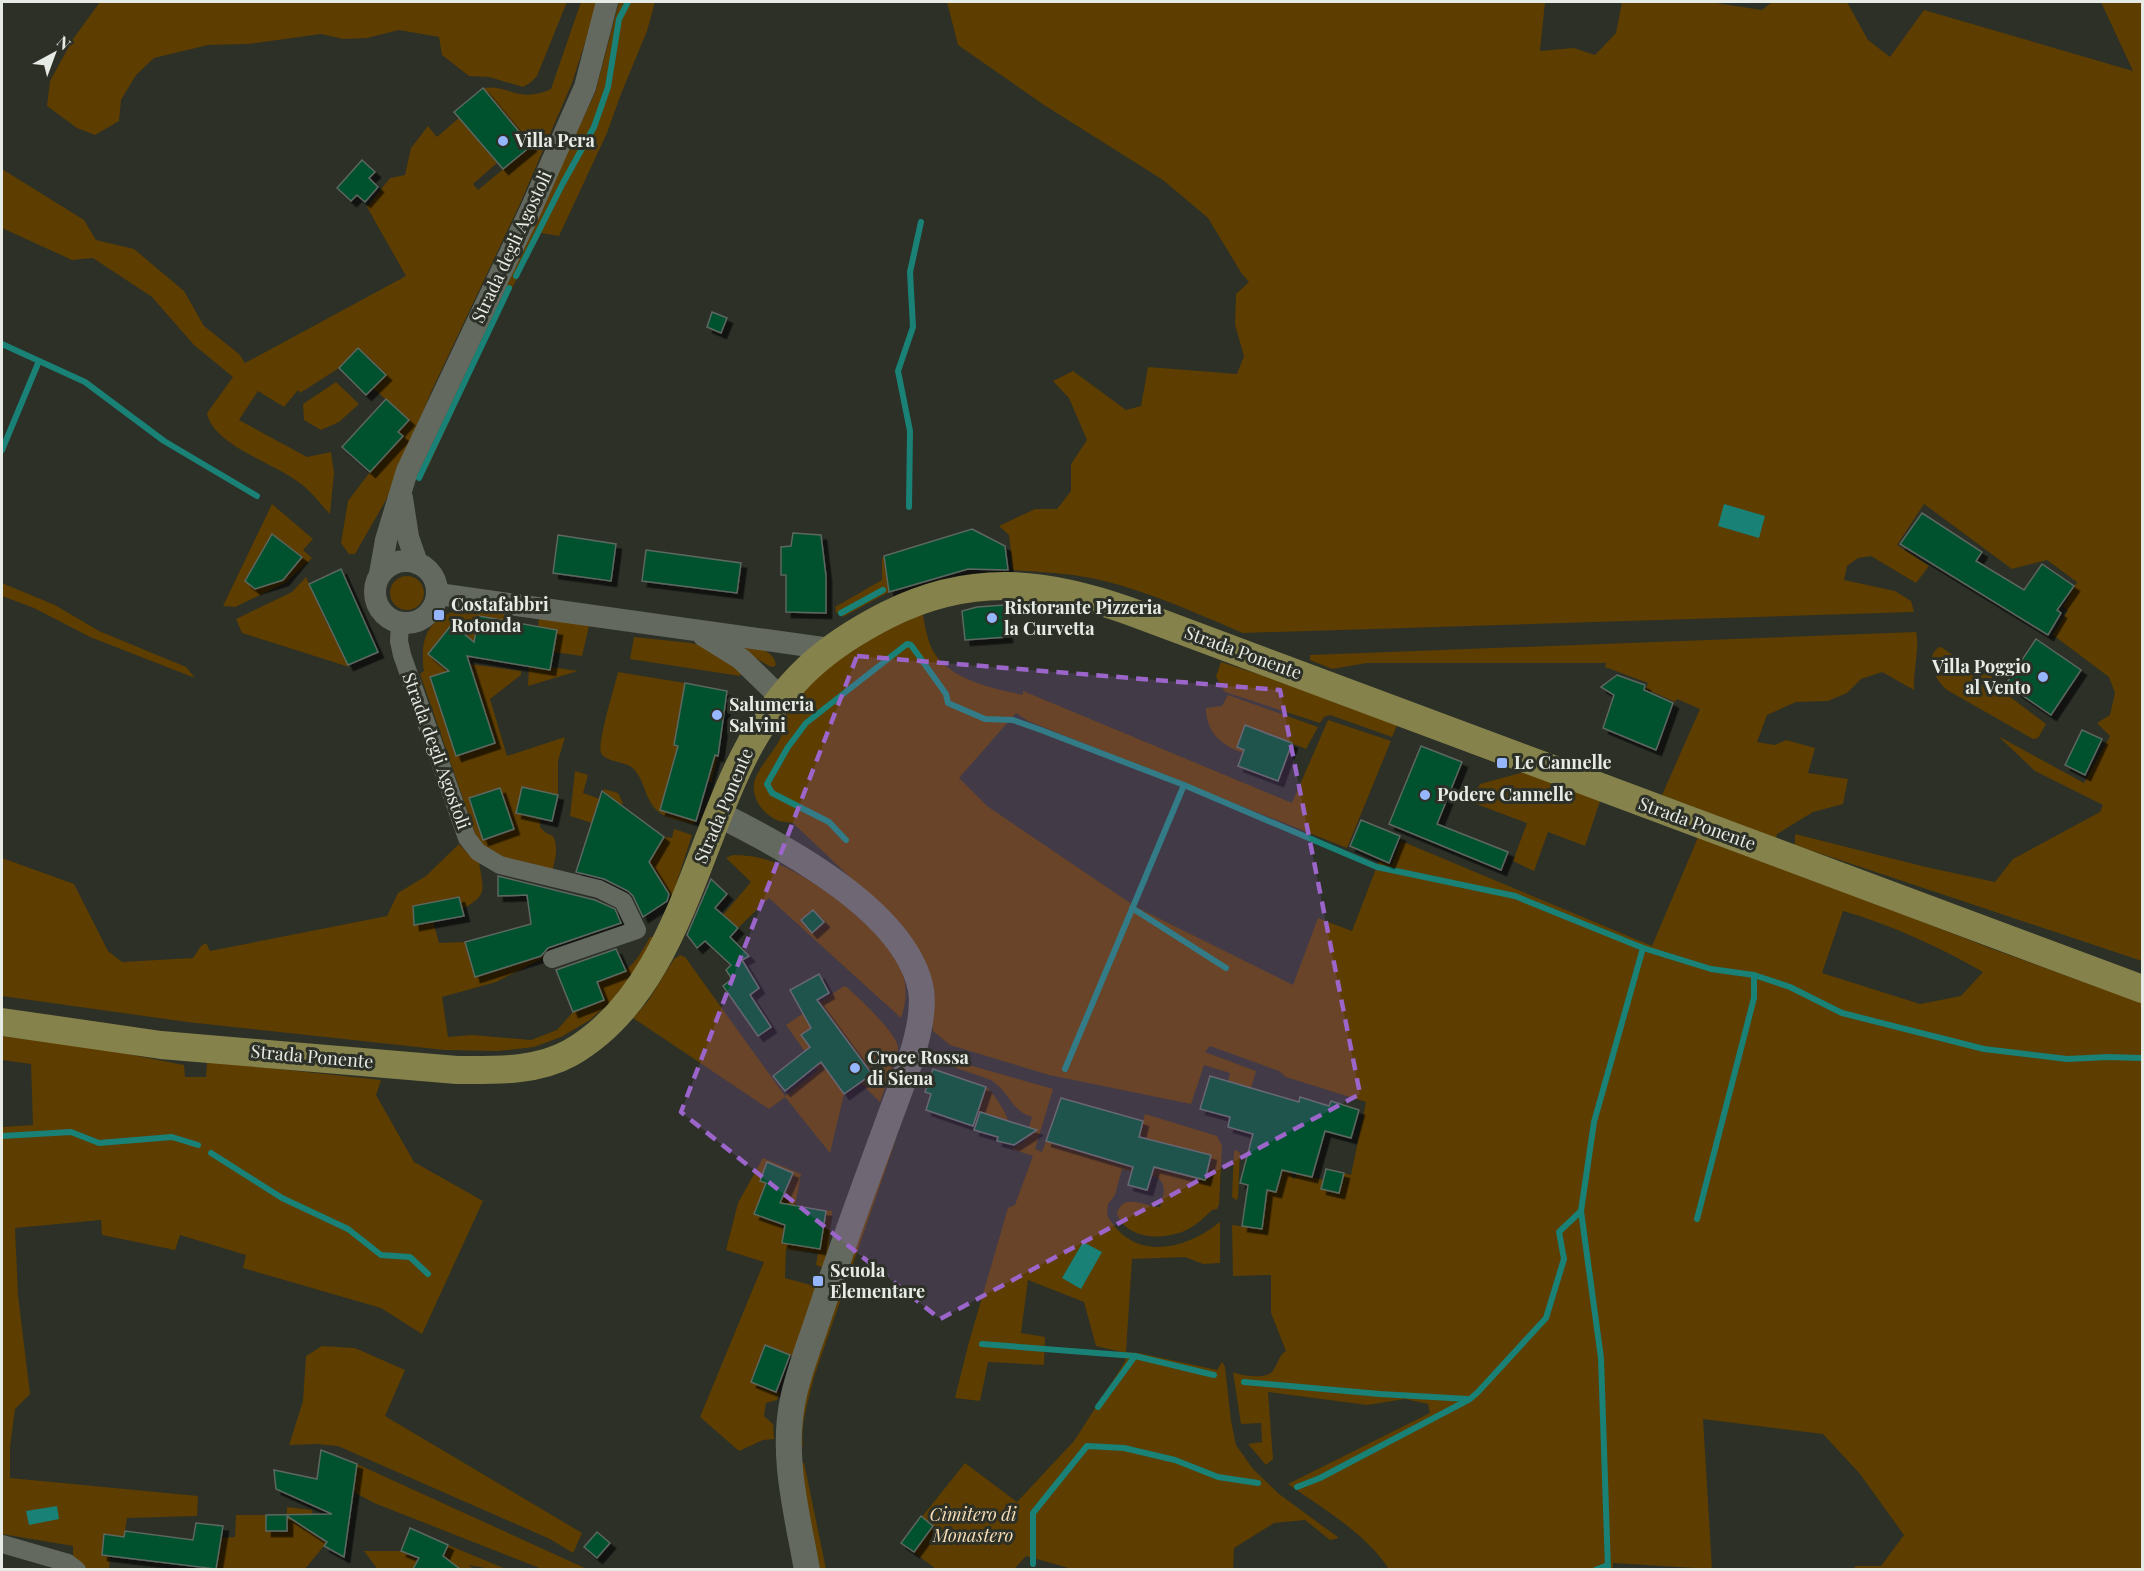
<svg xmlns="http://www.w3.org/2000/svg" width="2144" height="1571" viewBox="0 0 2144 1571" font-family="'Playfair Display',serif">
<style>
.green{fill:#5d3d00;fill-rule:evenodd}
.water{fill:#198176}
.lines{fill:none;stroke-linecap:round;stroke-linejoin:round}
.stream{stroke:#198176;stroke-width:6}
.building{fill:#00512f;stroke:#5c6760;stroke-width:1.5;filter:url(#shadow)}
.minor{stroke:#64695f;stroke-width:18}
.tertiary{stroke:#64695f;stroke-width:22}
.secondary{stroke:#64695f;stroke-width:26}
.primary{stroke:#86824b;stroke-width:28}
.marked{fill:#9b65ca;fill-opacity:0.2;stroke:#9b65ca;stroke-width:4.5;stroke-dasharray:12 8;stroke-linejoin:round}
.poi-dot{fill:#96b6fd;stroke:#2c3027;stroke-width:2}
.labels{text-anchor:middle;stroke-width:6;stroke-linejoin:round;paint-order:stroke}
.poi-label{font-size:18px;font-weight:bold;fill:#e7ebe5;stroke:#2c3027;text-anchor:start}
.street-label{font-size:18px;fill:#e7ebe5;stroke:#2c3027}
.park-label{font-size:18px;font-style:italic;fill:#f8deb8;stroke:#2c3027}
</style>
<defs>
<filter id="shadow"><feDropShadow dx="5.5" dy="5.5" stdDeviation="0" flood-color="#0009"/></filter>
</defs>
<rect width="100%" height="100%" fill="#2c3027"/>
<g class="green">
<polygon points="100,2 567,2 537,76 530,83 523,87 489,77 469,76 442,55 439,37 399,30 367,38 343,39 321,34 248,44 208,45 154,58 136,75 121,100 119,121 95,135 77,128 47,106 50,81 73,39"/>
<path d="M581,2H598L572,83L519,206L432,390L386,500L355,554H349L341,543L348,501L370,472L402,436L398,432L409,420L373,388L386,375L358,348L339,368L300,393L298,390L284,407L258,391L239,420L307,457L331,452L334,473L330,514C321,505 312,492 301,484C276,463 213,446 207,413L233,377L194,345L152,297L93,258L72,260L2,228V169L84,220L96,240L134,249L184,291L204,326L239,354L245,363L406,276L367,207L390,178L405,175L411,148L428,126L437,137L459,118L497,163L473,184L478,190L531,146L483,88C510,84 517,104 551,89Z"/>
<polygon points="619,2 655,2 647,31 621,94 607,133 559,236 541,233 501,309 428,467 422,461 595,93"/>
<path d="M947,2H1545L1540,51L1574,48L1595,55L1616,33L1622,2H1709L1762,10L1772,2H1847L1868,40L1890,57L1924,10L2133,71L2101,2H2142V961L1795,845V834L1926,867L1995,882L2013,859L2100,812L2103,805L2035,771L1998,736L2084,783L2110,736L2097,723L2110,715L2115,693L2109,677L2053,635L2068,610L2063,607L2077,582L2047,560L2012,569L1924,504L1897,545L1929,566L1916,583L1871,556L1858,558L1847,566L1844,580L1895,591L1911,601L1914,612L1243,633C1196,613 1141,588 1091,578C1066,573 1039,572 1013,570L1009,535L999,526L1035,509H1057L1071,491V464L1087,440L1069,398L1053,381L1073,371L1126,410L1141,406L1148,367L1237,374L1244,356L1235,325L1236,294L1249,282L1242,274L1208,218L1163,180L1044,105L958,45Z"/>
<polygon points="336,382 359,404 339,422 321,430 304,420 303,404"/>
<polygon points="272,504 313,539 303,550 312,558 285,583 235,607 223,606"/>
<polygon points="884,556 889,592 843,617 836,612 835,607 882,580 882,559"/>
<circle cx="407" cy="593" r="17"/>
<polygon points="306,577 328,626 332,629 349,667 242,633 236,619 292,592"/>
<polygon points="2,583 55,605 99,631 186,667 195,678 90,637 34,608 2,596"/>
<path d="M921,606C924,619 926,635 931,647C946,680 992,688 1023,695V691L1292,803L1328,720L1391,741L1347,848L1028,721L1016,713L959,778L987,806L1136,907L1293,985L1318,918L1352,931L1379,861L1392,865L1401,841L1652,946L1699,835L1995,950L2131,999L2142,1001V1569H1853L1856,1566H1881L1904,1535L1860,1474L1823,1434L1703,1419L1712,1569L1613,1563V1570L1389,1569C1364,1532 1325,1510 1288,1484L1430,1413L1428,1404L1405,1399L1367,1405L1268,1392L1273,1459L1266,1465L1248,1444L1262,1442L1261,1423L1241,1424L1233,1372C1241,1376 1265,1379 1272,1372C1278,1365 1278,1356 1286,1351L1271,1313V1275L1233,1276L1232,1225L1262,1229L1264,1215L1244,1212L1285,1157L1294,1180L1296,1173L1323,1180L1321,1189L1344,1173L1351,1175L1366,1102L1286,1077L1279,1071L1210,1046L1205,1052L1256,1071L1251,1088L1228,1082L1230,1073L1204,1065L1191,1104L1049,1075L950,1045L933,1031L928,972L871,897L793,823C788,822 783,822 779,821C762,815 748,794 756,777C762,764 772,753 779,741C785,730 784,717 790,706L835,658ZM1843,911C1894,926 1937,946 1983,972L1961,996L1920,1004L1822,973Z"/>
<path d="M474,607L508,613L507,621L479,617L474,642L452,624L428,654L449,671L456,756L495,743L470,664L521,671V675L490,699L507,756L565,737L558,761V795L522,787L540,818V827L546,833L553,836C559,848 555,860 552,872L500,859L478,842L420,674L424,671C418,631 434,612 474,607ZM500,788L514,829L483,840L469,798Z"/>
<polygon points="539,618 589,626 582,656 553,652 557,630 538,627"/>
<path d="M1916,632C1920,644 1913,673 1914,690L1882,672L1861,679L1847,693L1828,701L1796,702L1767,715L1757,742L1775,745L1786,740L1815,748L1808,773L1848,779L1843,804L1813,812L1777,834L1776,838L1662,795L1700,709L1677,699L1675,702L1646,689L1648,683L1605,667L1606,663H1367L1332,669L1310,660V655Z"/>
<polygon points="634,637 691,643 711,648 741,672 740,676 630,659"/>
<path d="M730,643C745,646 773,646 776,665L773,667L769,666Z"/>
<path d="M1939,647L1943,648L1977,673L1991,675L1997,687L2046,724L2038,738L2033,739L1947,690C1936,681 1923,658 1939,647Z"/>
<polygon points="1221,662 1334,699 1398,723 1392,737 1330,715 1324,717 1320,723 1225,692 1216,677"/>
<polygon points="529,667 550,670 551,667 578,671 528,686"/>
<path d="M618,672L685,683L674,745L718,756L711,782L671,771L660,810L696,821L693,824C683,821 667,819 659,812C643,800 646,777 630,766C623,762 604,761 601,753C597,742 615,686 618,672Z"/>
<path d="M1228,695L1318,727L1306,749L1245,725L1237,747L1244,750L1243,753C1221,745 1206,732 1206,708L1222,706Z"/>
<polygon points="575,771 588,775 583,793 600,799 604,789 618,793 623,803 605,827 570,816"/>
<polygon points="1528,771 1601,798 1585,846 1548,832 1534,871 1513,861 1527,823 1471,802 1480,784"/>
<polygon points="674,829 692,835 672,897 648,863 664,837 672,838"/>
<path d="M459,844L471,857L479,862C483,889 489,895 462,909L459,897L413,906L433,921L439,943L465,942L475,977L551,954L496,982L442,997L448,1037L472,1035L531,1040L557,1030L573,1012L604,1000L597,982C631,969 632,969 650,937H654L639,965L613,999L590,1020L561,1037L534,1047L498,1051L445,1050L187,1022L2,996V858L74,884L108,951L122,962L193,958L201,946L206,943L210,951L387,916L398,893L426,876Z"/>
<path d="M733,855C744,855 754,856 764,859C807,871 879,926 899,965C908,982 907,1001 901,1018L769,898L738,928L723,915L751,882L726,858Z"/>
<path d="M680,955L685,957L785,1096L818,1070L786,1025L841,988L845,986C857,995 897,1034 898,1047C898,1057 884,1090 880,1102L860,1082L828,1015L801,1035L844,1094L830,1153L785,1097L769,1109L633,1018L648,1001L674,959Z"/>
<polygon points="2,1036 107,1050 184,1065 185,1077 206,1077 207,1063 221,1063 381,1080 376,1095 414,1162 483,1201 422,1334 381,1308 243,1268 246,1255 180,1235 175,1250 102,1235 101,1220 15,1228 18,1295 30,1394 15,1409 10,1447 10,1478 198,1496 197,1516 127,1518 124,1537 104,1535 102,1555 110,1557 109,1569 87,1569 73,1559 73,1546 2,1534 2,1127 33,1125 31,1064 2,1060"/>
<path d="M923,1052L1053,1089L1035,1149L1042,1152L1046,1141L1131,1166L1145,1114L1217,1136L1222,1146L1219,1205L1217,1209L1212,1210C1204,1218 1193,1228 1182,1232C1160,1240 1127,1239 1117,1214C1122,1192 1144,1206 1160,1207C1163,1196 1168,1186 1157,1177L1122,1169L1115,1195L1108,1204L1107,1215C1133,1262 1184,1251 1220,1222V1263L1203,1264L1185,1257L1132,1259L1126,1352L1139,1353L1217,1370L1222,1362L1225,1367L1231,1421L1236,1445L1253,1469L1279,1494L1339,1538L1330,1540L1305,1520L1274,1523L1234,1548L1233,1570L1072,1569L1026,1556L1015,1568L1017,1569H936L901,1543L965,1463L1017,1502L1074,1441L1125,1362L1126,1353L1096,1346L1084,1302L1028,1280L1021,1333L1045,1337L1044,1365L988,1362L980,1401L955,1398L969,1342L1008,1208L1015,1205L1033,1156L1012,1149L1025,1141L1032,1117C1009,1109 1010,1092 991,1080L922,1056Z"/>
<path d="M986,1087C993,1092 1007,1114 1008,1121L977,1113Z"/>
<path d="M902,1112L894,1145L814,1377C809,1399 800,1424 803,1447L800,1443V1421L807,1386Z"/>
<polygon points="1236,1150 1240,1153 1238,1198 1236,1200 1232,1197 1234,1152"/>
<polygon points="763,1158 801,1174 795,1206 832,1211 828,1252 824,1268 816,1265 818,1253 786,1249 785,1278 814,1286 818,1274 821,1275 793,1356 765,1345 751,1381 780,1393 777,1400 766,1403 764,1416 773,1424 774,1439 763,1440 739,1451 700,1417 764,1262 726,1250 738,1203"/>
<polygon points="322,1346 355,1348 405,1370 385,1416 582,1533 573,1553 550,1539 338,1446 316,1444 289,1445 303,1401 306,1356"/>
<polygon points="802,1463 804,1463 807,1477 826,1569 818,1569 799,1464"/>
<polygon points="357,1464 587,1569 542,1569 374,1503 352,1491"/>
<polygon points="287,1507 312,1510 315,1535 327,1542 305,1569 216,1570 221,1538 235,1537 236,1515 266,1515 266,1531 286,1531"/>
<polygon points="448,1545 506,1569 491,1569 468,1565 474,1569 460,1569 453,1564 442,1565 436,1569 375,1569 376,1567 364,1551 401,1551 424,1559 445,1552"/>
</g>
<g class="water">
<polygon points="1724,504 1765,516 1759,538 1718,526"/>
<polygon points="1083,1242 1102,1252 1081,1289 1062,1278"/>
<polygon points="57,1506 59,1519 29,1525 26,1511"/>
</g>
<g class="lines">
<g class="stream">
<polyline points="516,276 563,183 594,127 608,87 619,19 628,2"/>
<polyline points="2,344 85,382 164,441 257,496"/>
<polyline points="2,450 39,361"/>
<polyline points="419,478 509,288"/>
<polyline points="909,507 910,431 898,371 913,327 910,272 921,222"/>
<polyline points="841,613 883,590"/>
<polyline points="846,840 829,822 772,793 767,784 788,747 806,723 907,644 911,645 946,694 948,703 985,719 1013,720 1041,730 1184,785 1377,867 1515,896 1643,948 1711,969 1754,975 1790,987 1842,1013 1984,1049 2067,1059 2108,1057 2142,1058"/>
<polyline points="1132,908 1226,968"/>
<polyline points="1065,1069 1184,785"/>
<polyline points="2,1136 71,1132 99,1143 172,1137 198,1145"/>
<polyline points="211,1153 282,1198 348,1229 381,1255 410,1257 428,1274"/>
<polyline points="1697,1219 1754,998 1754,975"/>
<polyline points="982,1344 1135,1356 1214,1375"/>
<polyline points="1244,1382 1380,1394 1468,1399"/>
<polyline points="1098,1407 1135,1356"/>
<polyline points="1297,1487 1320,1478 1470,1399 1478,1392 1546,1318 1564,1259 1559,1232 1581,1211"/>
<polyline points="1033,1564 1033,1513 1087,1446 1124,1448 1175,1460 1218,1477 1258,1483"/>
<polyline points="1595,1570 1608,1565"/>
<polyline points="1608,1570 1601,1358 1581,1211 1594,1122 1643,948"/>
</g>
</g>
<g class="building">
<polygon points="483,88 531,146 503,169 454,112"/>
<polygon points="362,160 375,172 369,178 378,187 365,202 357,195 351,201 337,188"/>
<polygon points="712,312 727,318 721,333 707,327"/>
<polygon points="358,348 386,375 366,395 339,368"/>
<polygon points="386,399 409,420 398,432 403,436 370,472 342,447"/>
<polygon points="1922,513 1982,552 1976,561 2024,590 2042,564 2074,586 2057,610 2061,613 2048,635 1900,544"/>
<polygon points="972,529 1005,546 1008,570 968,569 889,592 884,556"/>
<polygon points="793,533 821,535 826,576 826,613 786,612 786,575 781,575 781,547 791,546"/>
<polygon points="272,534 302,557 283,580 255,589 245,581"/>
<polygon points="558,535 616,544 611,581 553,573"/>
<polygon points="646,550 741,563 737,593 642,581"/>
<polygon points="341,569 378,652 348,665 309,584"/>
<polygon points="1004,605 1007,637 965,640 962,611 977,607"/>
<polygon points="479,616 557,630 550,670 467,656 495,743 456,756 430,677 449,671 428,654 452,624 474,642"/>
<polygon points="2036,639 2081,670 2051,715 2006,684"/>
<polygon points="1617,675 1645,685 1644,690 1673,703 1656,750 1603,728 1614,695 1601,687"/>
<polygon points="685,683 727,691 718,756 715,755 696,821 660,810 678,746 674,745"/>
<polygon points="1245,725 1292,743 1278,781 1238,766 1244,750 1237,747"/>
<polygon points="2082,730 2102,739 2085,775 2065,765"/>
<polygon points="1421,746 1462,762 1437,824 1508,852 1501,870 1389,824"/>
<polygon points="522,787 558,795 552,821 516,813"/>
<polygon points="500,788 514,829 483,840 469,798"/>
<polygon points="602,791 664,837 649,862 669,894 667,901 643,917 633,896 628,891 604,879 576,872"/>
<polygon points="1361,820 1400,836 1389,863 1350,846"/>
<polygon points="498,876 595,900 615,909 621,923 548,948 541,956 475,977 465,942 531,924 527,895 498,896"/>
<polygon points="711,879 727,894 715,908 738,928 730,937 749,956 742,960 759,988 750,995 771,1027 758,1036 723,986 732,979 726,970 731,965 705,941 697,948 687,935"/>
<polygon points="459,897 464,916 414,925 413,906"/>
<polygon points="813,910 824,922 812,933 801,920"/>
<polygon points="616,949 626,971 597,982 604,1000 573,1012 556,970"/>
<polygon points="819,974 829,993 817,1000 872,1074 844,1094 821,1062 785,1091 773,1076 810,1047 801,1035 811,1028 790,990"/>
<polygon points="933,1069 986,1087 973,1126 926,1110 931,1094 925,1092"/>
<polygon points="1210,1076 1299,1102 1300,1097 1329,1106 1331,1101 1359,1110 1351,1138 1325,1131 1312,1177 1282,1170 1276,1192 1267,1190 1262,1229 1242,1226 1248,1185 1240,1183 1253,1134 1228,1127 1230,1117 1200,1109"/>
<polygon points="1061,1098 1143,1121 1139,1137 1211,1155 1205,1180 1154,1167 1147,1190 1128,1185 1133,1167 1046,1141"/>
<polygon points="980,1112 1008,1121 1037,1130 1014,1145 997,1141 998,1137 974,1130"/>
<polygon points="767,1162 793,1173 780,1203 826,1211 820,1249 782,1243 785,1225 754,1214 766,1183 760,1181"/>
<polygon points="1326,1169 1344,1173 1339,1193 1321,1189"/>
<polygon points="765,1345 790,1355 776,1392 751,1382"/>
<polygon points="321,1450 357,1464 344,1557 324,1546 327,1542 287,1516 287,1531 266,1531 266,1515 332,1514 276,1489 274,1470 317,1479"/>
<polygon points="921,1516 933,1526 914,1552 901,1543"/>
<polygon points="196,1523 223,1526 216,1569 102,1555 104,1534 124,1537 125,1531 193,1540"/>
<polygon points="410,1528 448,1545 443,1556 460,1569 413,1569 419,1558 401,1551"/>
<polygon points="597,1532 610,1543 597,1558 584,1547"/>
</g>
<g class="lines">
<g class="minor">
<polyline points="400,623 399,641 402,655 467,838 478,852 500,865 599,889 623,901 637,930 552,959"/>
<polyline points="2,1544 68,1563 77,1570"/>
</g>
<g class="tertiary">
<polyline points="402,498 408,537 417,563"/>
<circle cx="406" cy="592" r="31"/>
<polyline points="380,574 386,540 407,471 531,209 585,87 607,2"/>
<polyline points="438,594 830,649"/>
<polyline points="704,636 741,659 781,698"/>
</g>
<path class="secondary" d="M718,814C783,846 907,912 921,990C927,1028 900,1088 887,1125C864,1187 841,1250 820,1313C811,1341 799,1370 793,1399C781,1456 797,1513 807,1570"/>
<path class="primary" d="M2,1022L161,1045L457,1070C494,1070 536,1072 570,1053C676,993 696,841 751,743C786,681 824,647 887,615C970,573 1044,581 1129,611L2142,989"/>
</g>
<path class="marked" d="M857,656L1280,690L1360,1094L940,1319L681,1112Z"/>
<g class="poi-dot">
<circle cx="503" cy="141" r="6"/>
<rect x="433" y="609" width="12" height="12" rx="3"/>
<circle cx="992" cy="618" r="6"/>
<circle cx="2043" cy="677" r="6"/>
<circle cx="717" cy="715" r="6"/>
<rect x="1496" y="757" width="12" height="12" rx="3"/>
<circle cx="1425" cy="795" r="6"/>
<circle cx="855" cy="1068" r="6"/>
<rect x="812" y="1275" width="12" height="12" rx="3"/>
</g>
<g class="labels">
<g class="poi-label">
<text x="515" y="147">Villa Pera</text>
<text x="451" y="611">Costafabbri<tspan x="451" dy="21">Rotonda</tspan></text>
<text x="1004" y="614">Ristorante Pizzeria<tspan x="1004" dy="21">la Curvetta</tspan></text>
<text x="2031" y="673" text-anchor="end">Villa Poggio<tspan x="2031" dy="21">al Vento</tspan></text>
<text x="729" y="711">Salumeria<tspan x="729" dy="21">Salvini</tspan></text>
<text x="1514" y="769">Le Cannelle</text>
<text x="1437" y="801">Podere Cannelle</text>
<text x="867" y="1064">Croce Rossa<tspan x="867" dy="21">di Siena</tspan></text>
<text x="830" y="1277">Scuola<tspan x="830" dy="21">Elementare</tspan></text>
</g>
<g class="street-label">
<text transform="translate(512 247) rotate(-65)" y="6">Strada degli Agostoli</text>
<text transform="translate(1243 653) rotate(20)" y="6">Strada Ponente</text>
<text transform="translate(436 751) rotate(70)" y="6">Strada degli Agostoli</text>
<text transform="translate(724 806) rotate(-67)" y="6">Strada Ponente</text>
<text transform="translate(1697 824) rotate(20)" y="6">Strada Ponente</text>
<text transform="translate(312 1057) rotate(5)" y="6">Strada Ponente</text>
</g>
<g class="park-label">
<text x="973" y="1521">Cimitero di<tspan x="973" dy="21">Monastero</tspan></text>
</g>
</g>
<rect width="2144" height="1571" fill="none" stroke="#e7ebe5" stroke-width="6"/>
<g transform="translate(54 54) rotate(41)" stroke="#2c3027" stroke-width="4.5" paint-order="stroke">
<path d="M0-4.5L10 22L0 15L-10 22Z" fill="#e7ebe5"/>
<text y="-9" font-size="16" font-weight="bold" text-anchor="middle" fill="#e7ebe5">N</text>
</g>
</svg>
